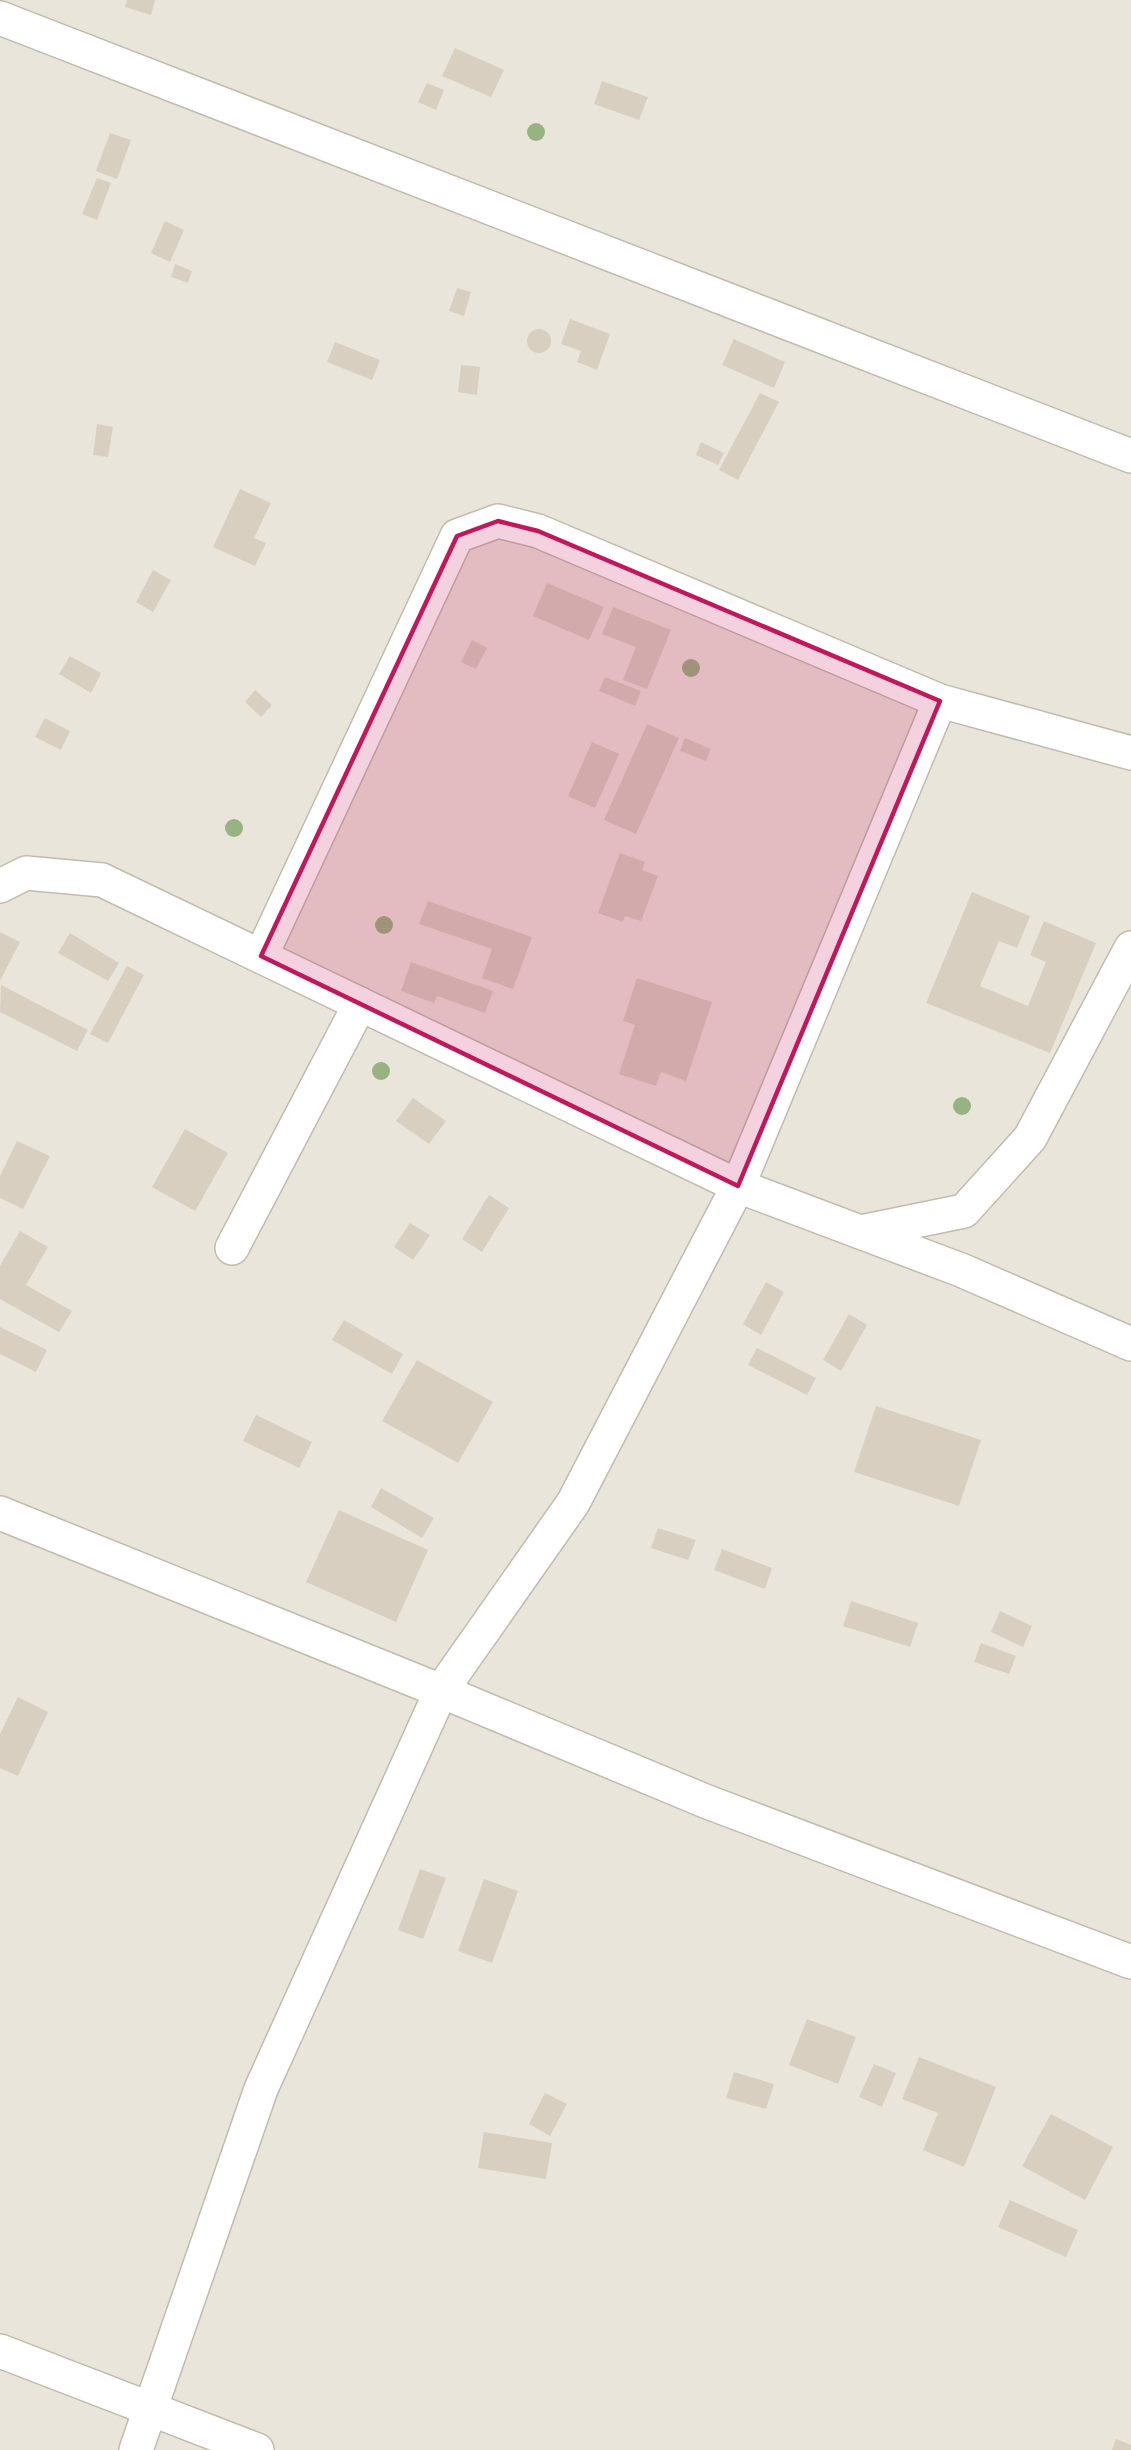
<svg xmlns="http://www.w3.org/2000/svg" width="1131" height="2450" viewBox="0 0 1131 2450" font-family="Overpass,sans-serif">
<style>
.residential{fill:#eae5da}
.building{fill:#d8cfc1}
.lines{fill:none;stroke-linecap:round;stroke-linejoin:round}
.minor-casing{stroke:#c2bbae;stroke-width:36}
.minor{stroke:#fff;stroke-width:33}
.tree{fill:#97b381}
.marked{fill:#c2185b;fill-opacity:0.2;stroke:#c2185b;stroke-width:4.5;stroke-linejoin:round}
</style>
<rect width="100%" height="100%" fill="#f6f3ec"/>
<rect class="residential" x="0" y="0" width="1131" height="2450"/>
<g class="building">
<polygon points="127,0 155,0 151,15 125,7"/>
<polygon points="455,48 504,70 491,97 442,76"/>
<polygon points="602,81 648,97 639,120 594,104"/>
<polygon points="427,83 444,90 436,110 418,102"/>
<polygon points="110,133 131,140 117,179 96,171"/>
<polygon points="97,178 111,183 97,220 82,214"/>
<polygon points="165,221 184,230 170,262 151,253"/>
<polygon points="175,264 192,271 188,283 171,277"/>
<polygon points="457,288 471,292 464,316 449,311"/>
<polygon points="570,319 610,334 597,370 577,362 581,351 561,344"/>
<circle cx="539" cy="341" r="12"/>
<polygon points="734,339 785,362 774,388 722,365"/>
<polygon points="335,342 380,360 372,380 327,362"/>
<polygon points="461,365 480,367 477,395 458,392"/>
<polygon points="760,393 779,402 738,480 719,470"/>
<polygon points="97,424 113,427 108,457 93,455"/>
<polygon points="701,442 724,453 718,465 696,455"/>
<polygon points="240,489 271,503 254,538 266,543 255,566 213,547"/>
<polygon points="153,570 171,580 153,612 136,602"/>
<polygon points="547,583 604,607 589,640 533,616"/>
<polygon points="613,607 671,630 647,689 623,680 636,647 602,634"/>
<polygon points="472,640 487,648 476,669 461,662"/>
<polygon points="70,656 101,673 91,693 59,674"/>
<polygon points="605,677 641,691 635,706 599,691"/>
<polygon points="255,690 272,705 261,717 245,702"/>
<polygon points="45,718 70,731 61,750 35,737"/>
<polygon points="647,724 679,738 636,834 604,820"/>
<polygon points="685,738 711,749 706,761 680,751"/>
<polygon points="592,742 619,754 595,808 568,796"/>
<polygon points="620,853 645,862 642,870 658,876 641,921 625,916 623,922 598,913"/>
<polygon points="972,892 1030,916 1017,948 999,941 980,986 1028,1006 1046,962 1030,955 1044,921 1096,943 1050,1053 926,1003"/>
<polygon points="428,901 532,937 513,989 482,978 492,949 419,924"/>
<polygon points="0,932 20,942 0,981"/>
<polygon points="70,933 119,963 108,981 58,953"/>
<polygon points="411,962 493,991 485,1013 437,996 434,1003 401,991"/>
<polygon points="127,966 144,975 108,1043 90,1034"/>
<polygon points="637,978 712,1002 686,1081 661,1072 656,1086 619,1074 635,1025 623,1021"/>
<polygon points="1,985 88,1030 77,1051 0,1012"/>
<polygon points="413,1098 446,1121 429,1144 396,1121"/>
<polygon points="185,1129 228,1153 195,1211 152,1187"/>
<polygon points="17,1141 50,1156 23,1209 0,1198 0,1176"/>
<polygon points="489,1195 509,1208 482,1252 462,1239"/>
<polygon points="410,1223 430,1235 413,1260 394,1247"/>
<polygon points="20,1231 48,1247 26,1285 72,1311 59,1332 0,1299 0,1266"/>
<polygon points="766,1282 784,1292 761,1335 743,1324"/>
<polygon points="849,1314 867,1325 841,1371 823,1360"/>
<polygon points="344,1320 403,1354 392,1374 332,1340"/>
<polygon points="0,1327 47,1350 36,1372 0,1354"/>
<polygon points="757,1348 816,1378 807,1395 748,1365"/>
<polygon points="417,1360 493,1402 458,1463 382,1421"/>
<polygon points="876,1406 981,1440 959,1506 854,1472"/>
<polygon points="256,1415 312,1442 299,1468 243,1441"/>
<polygon points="381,1488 434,1518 422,1538 371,1507"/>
<polygon points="339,1510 428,1550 396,1622 306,1582"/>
<polygon points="658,1528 696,1540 688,1560 651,1548"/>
<polygon points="722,1549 772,1568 765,1589 714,1570"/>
<polygon points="851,1601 918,1623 910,1647 843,1626"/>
<polygon points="1000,1611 1032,1626 1023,1647 991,1632"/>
<polygon points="981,1643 1016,1656 1009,1674 974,1662"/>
<polygon points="18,1697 48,1712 18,1776 0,1768 0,1734"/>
<polygon points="420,1869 446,1878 423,1939 398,1930"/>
<polygon points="484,1879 518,1891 492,1963 458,1951"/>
<polygon points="807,2019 856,2037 838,2084 789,2065"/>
<polygon points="919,2057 996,2087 964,2167 923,2150 938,2113 902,2099"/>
<polygon points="874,2064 896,2073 882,2107 859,2097"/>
<polygon points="734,2072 774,2084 766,2109 726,2098"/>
<polygon points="545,2093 567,2104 550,2136 529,2124"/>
<polygon points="1051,2114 1113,2147 1085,2200 1022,2166"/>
<polygon points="484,2132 552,2143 546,2179 478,2168"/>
<polygon points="1010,2200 1078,2230 1066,2257 998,2227"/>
<polygon points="1116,2439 1131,2445 1131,2450 1112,2450"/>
</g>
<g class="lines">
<defs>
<g id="minor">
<polyline points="0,18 1131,456"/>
<polyline points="0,886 26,873 102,880 738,1186 961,1270 1131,1344"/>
<polyline points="261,956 457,536 498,521 538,531 940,701 1131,753"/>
<polyline points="861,1232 964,1211 1030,1138 1131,948"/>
<polyline points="232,1248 360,1004"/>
<polyline points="0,1513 441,1691 705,1801 1131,1962"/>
<polyline points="0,2351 257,2450"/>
<polyline points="136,2450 261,2089 441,1691 573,1503 738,1186 940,701"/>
</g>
</defs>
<use href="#minor" class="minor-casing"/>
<use href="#minor" class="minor"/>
</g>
<g class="tree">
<circle cx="536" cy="132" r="9"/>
<circle cx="691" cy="668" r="9"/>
<circle cx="234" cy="828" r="9"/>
<circle cx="384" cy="925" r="9"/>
<circle cx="381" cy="1071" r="9"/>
<circle cx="962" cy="1106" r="9"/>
</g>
<path class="marked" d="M498,521L538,531L940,701L738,1186L261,956L457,536Z"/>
</svg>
